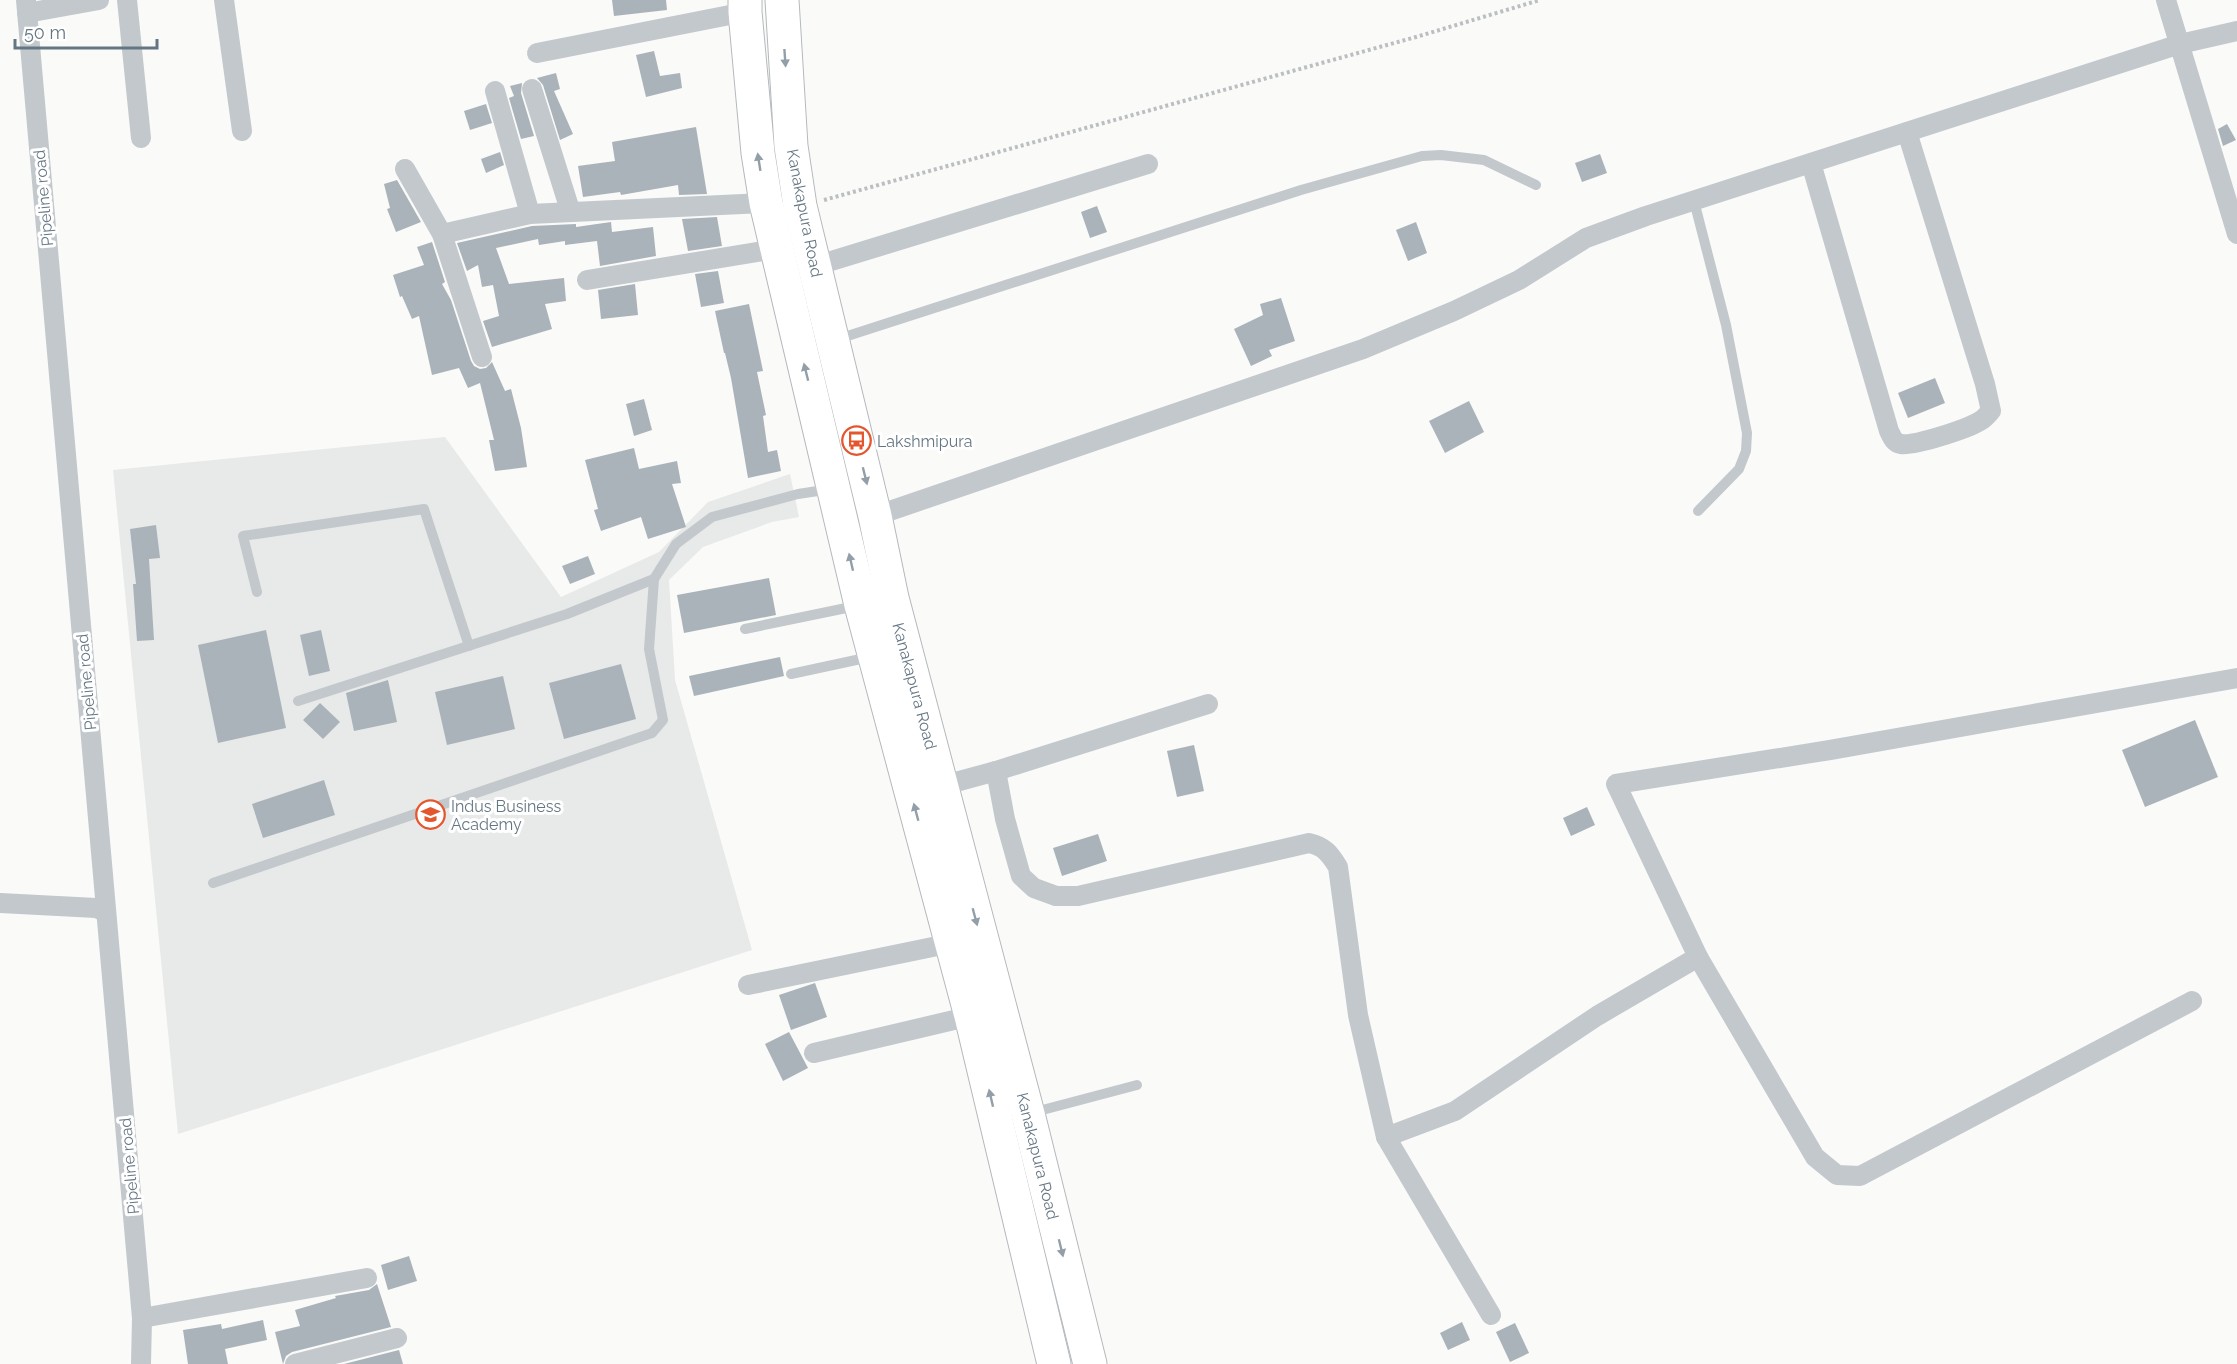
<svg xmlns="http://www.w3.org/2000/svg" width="2237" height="1364" viewBox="0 0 2237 1364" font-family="Raleway,sans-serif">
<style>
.built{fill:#e8e9e9}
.building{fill:#aab3b9}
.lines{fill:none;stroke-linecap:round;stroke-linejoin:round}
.trunk-casing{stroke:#b4b9bd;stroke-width:35}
.path{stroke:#bbbfc2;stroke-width:4;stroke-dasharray:3 3;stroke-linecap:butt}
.service{stroke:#c3c8cc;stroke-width:10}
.minor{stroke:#c3c8cc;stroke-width:20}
.trunk{stroke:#fff;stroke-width:33}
.oneway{fill:#939fa8}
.labels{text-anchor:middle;stroke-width:6;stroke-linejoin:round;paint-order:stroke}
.street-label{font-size:16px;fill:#657683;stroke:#fff}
.poi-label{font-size:16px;fill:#657683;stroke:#fff;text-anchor:start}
</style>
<rect width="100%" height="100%" fill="#fafaf8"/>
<polygon class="built" points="445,437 561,597 659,552 708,502 790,474 799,517 772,522 703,547 669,580 675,680 752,950 178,1134 113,470"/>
<g class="building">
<polygon points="612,0 666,0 667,10 614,16"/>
<polygon points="654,51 660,76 680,73 682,88 646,97 636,55"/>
<polygon points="556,73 560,89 554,91 573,134 560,140 543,85 537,78"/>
<polygon points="522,83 521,93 534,136 521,139 509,98 514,96 510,86"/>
<polygon points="486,104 492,123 470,130 464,111"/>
<polygon points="2227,124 2236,140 2223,146 2218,129"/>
<polygon points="696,127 707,194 679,195 678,185 621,195 620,192 583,197 578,166 615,161 612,142"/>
<polygon points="500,152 504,165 486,173 481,159"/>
<polygon points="1600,154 1607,173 1582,182 1575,163"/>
<polygon points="397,180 421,222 396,232 387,209 390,208 384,184"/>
<polygon points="1097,206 1107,232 1090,238 1081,212"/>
<polygon points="717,217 722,246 688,251 682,219"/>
<polygon points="611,222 612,232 653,227 656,256 600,266 597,241 565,245 565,241 539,245 538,239 496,248 509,284 564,278 566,301 545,304 552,329 492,347 483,321 499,316 493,285 482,287 478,265 467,271 457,243 532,226 576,224 576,227"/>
<polygon points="1416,222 1427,253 1408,261 1396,230"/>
<polygon points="432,242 445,282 442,284 451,300 471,361 474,366 480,369 486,368 492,362 505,391 511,389 521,428 527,467 495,471 489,440 494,440 480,383 468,388 459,368 432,375 419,316 412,319 402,296 400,297 393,275 424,265 417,247"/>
<polygon points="718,271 724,303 701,307 695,274"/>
<polygon points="635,284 638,315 601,319 598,290"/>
<polygon points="1281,298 1295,341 1269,350 1272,356 1251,366 1234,329 1263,315 1260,304"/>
<polygon points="749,304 763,371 757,372 766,415 763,416 768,452 777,450 781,471 748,478 731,378 725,353 724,353 715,311"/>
<polygon points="1935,378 1945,403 1908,418 1898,393"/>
<polygon points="644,399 652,430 634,436 626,404"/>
<polygon points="1469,401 1484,432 1445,453 1429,421"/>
<polygon points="634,448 639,469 677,461 681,483 672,484 686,527 648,539 641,517 601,531 594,510 598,509 585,460"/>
<polygon points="156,525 160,558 149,559 154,640 137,641 133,584 136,584 130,529"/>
<polygon points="588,556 595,574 570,584 562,566"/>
<polygon points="769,578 776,615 684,633 677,595"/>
<polygon points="266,630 286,728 218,743 198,645"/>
<polygon points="321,630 330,671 309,676 300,635"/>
<polygon points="780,657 784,676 694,696 689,676"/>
<polygon points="621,664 636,719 564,739 549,683"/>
<polygon points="503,676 515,729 447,745 435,692"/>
<polygon points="388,680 397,722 354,731 346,693"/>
<polygon points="320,703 340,722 323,739 303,720"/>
<polygon points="2195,720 2218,777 2145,807 2122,750"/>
<polygon points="1194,745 1204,791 1177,797 1167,751"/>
<polygon points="324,780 335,815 263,838 252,804"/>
<polygon points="1587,807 1595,825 1571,836 1563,818"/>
<polygon points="1098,834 1107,861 1062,876 1053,848"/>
<polygon points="815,983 827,1017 791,1030 779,995"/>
<polygon points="789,1032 808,1068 783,1081 765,1044"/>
<polygon points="409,1256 417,1281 388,1290 381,1265"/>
<polygon points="377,1284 391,1327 292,1352 286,1356 283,1364 275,1332 300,1326 295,1310 336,1298 335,1296 369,1290"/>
<polygon points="263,1320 267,1340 225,1349 228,1364 188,1364 183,1330 221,1324 222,1329"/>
<polygon points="1462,1322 1470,1340 1448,1350 1440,1333"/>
<polygon points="1515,1323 1529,1353 1510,1362 1496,1332"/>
<polygon points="399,1350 403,1364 344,1364"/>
</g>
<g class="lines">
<defs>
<g id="trunk">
<polyline points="745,0 745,12 758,153 766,203 861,605 971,1016 1054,1364"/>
<polyline points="782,0 791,146 800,206 875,516 892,598 1028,1114 1090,1364"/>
</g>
</defs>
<use href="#trunk" class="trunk-casing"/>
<polyline class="path" points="824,200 1416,37 1540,0"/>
<g class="service">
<polyline points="1694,201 1726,325 1747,433 1746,451 1739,469 1698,511"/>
<polyline points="835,340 1301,190 1422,156 1441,155 1484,160 1536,185"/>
<polyline points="257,592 243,536 424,509 469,646"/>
<polyline points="745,629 856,606"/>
<polyline points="791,674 870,657"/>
<polyline points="298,701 567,614 654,579"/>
<polyline points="213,883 652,733 663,720 649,649 654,579 676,544 712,517 798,494 831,489"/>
<polyline points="1031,1113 1137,1085"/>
</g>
<g class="minor">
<polyline points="26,0 142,1318 141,1364"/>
<polyline points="127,0 141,138"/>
<polyline points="224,0 242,131"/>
<polyline points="2166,0 2237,234"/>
<polyline points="27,13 99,0"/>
<polyline points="537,53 745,12"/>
<polyline points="532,89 570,210"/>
<polyline points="495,91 530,214"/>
<path d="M1811,163L1889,431C1892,437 1894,443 1901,444C1915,446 1967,429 1980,421C1984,419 1987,415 1991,411L1985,384L1907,132"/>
<polyline points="405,169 442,234 482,357"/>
<polyline points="442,234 530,214 766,203"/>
<polyline points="815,266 1148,164"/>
<polyline points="587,280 776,249"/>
<polyline points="875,516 1363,349 1454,311 1519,280 1586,238 1646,216 2180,44 2237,31"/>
<polyline points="996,771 1208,704"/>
<path d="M941,786L996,771L1005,819L1021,876L1034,888L1056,896H1078L1309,843C1324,846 1330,854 1338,867L1358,1015L1386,1137L1455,1111L1597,1016L1698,957"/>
<polyline points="0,903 96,908 106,912"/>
<polyline points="748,985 952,943"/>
<polyline points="2192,1001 1860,1176 1837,1175 1815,1157 1698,957 1616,784 1830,750 2237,678"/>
<polyline points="814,1053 971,1016"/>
<polyline points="1386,1137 1491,1315"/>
<polyline points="142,1318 367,1278"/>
<polyline points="295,1364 397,1338"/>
</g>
<use href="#trunk" class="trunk"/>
</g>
<defs><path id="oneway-solid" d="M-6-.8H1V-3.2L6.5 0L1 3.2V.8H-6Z" transform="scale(1.5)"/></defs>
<g class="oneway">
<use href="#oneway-solid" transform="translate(785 58) rotate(86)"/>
<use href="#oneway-solid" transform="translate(759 162) rotate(-99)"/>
<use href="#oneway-solid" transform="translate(806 372) rotate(-104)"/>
<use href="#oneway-solid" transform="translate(865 476) rotate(76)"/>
<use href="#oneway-solid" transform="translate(851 562) rotate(-103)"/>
<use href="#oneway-solid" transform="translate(916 812) rotate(-105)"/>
<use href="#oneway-solid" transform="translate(975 917) rotate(75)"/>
<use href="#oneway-solid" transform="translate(991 1098) rotate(-103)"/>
<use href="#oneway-solid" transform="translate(1061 1248) rotate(76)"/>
</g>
<defs>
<symbol id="bus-ring" viewBox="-11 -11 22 22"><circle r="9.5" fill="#fff" stroke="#e4572e" stroke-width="1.5"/><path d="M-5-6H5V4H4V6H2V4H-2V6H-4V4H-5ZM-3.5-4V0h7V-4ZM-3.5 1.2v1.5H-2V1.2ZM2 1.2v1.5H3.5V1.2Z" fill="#e4572e"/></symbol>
<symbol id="university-ring" viewBox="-11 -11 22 22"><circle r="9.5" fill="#fff" stroke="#e4572e" stroke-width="1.5"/><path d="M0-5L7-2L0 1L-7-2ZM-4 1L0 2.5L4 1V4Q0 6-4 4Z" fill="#e4572e"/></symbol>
</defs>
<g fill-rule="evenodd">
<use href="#bus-ring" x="840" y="424" width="33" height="33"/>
<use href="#university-ring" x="414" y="798" width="33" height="33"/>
</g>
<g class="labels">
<g class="street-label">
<text transform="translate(43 198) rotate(-95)" y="6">Pipeline road</text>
<text transform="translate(805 213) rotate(79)" y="6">Kanakapura Road</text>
<text transform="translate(86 682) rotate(-95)" y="6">Pipeline road</text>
<text transform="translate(915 686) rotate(75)" y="6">Kanakapura Road</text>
<text transform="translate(1038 1156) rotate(76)" y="6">Kanakapura Road</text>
<text transform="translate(129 1166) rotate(-95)" y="6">Pipeline road</text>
</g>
<g class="poi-label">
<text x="877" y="447">Lakshmipura</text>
<text x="451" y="812">Indus Business<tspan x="451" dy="18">Academy</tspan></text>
</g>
</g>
<path d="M15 39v9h142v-9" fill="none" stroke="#657683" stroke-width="3"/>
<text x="24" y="39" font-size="18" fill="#657683" stroke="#ffffff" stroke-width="4.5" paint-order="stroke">50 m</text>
</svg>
